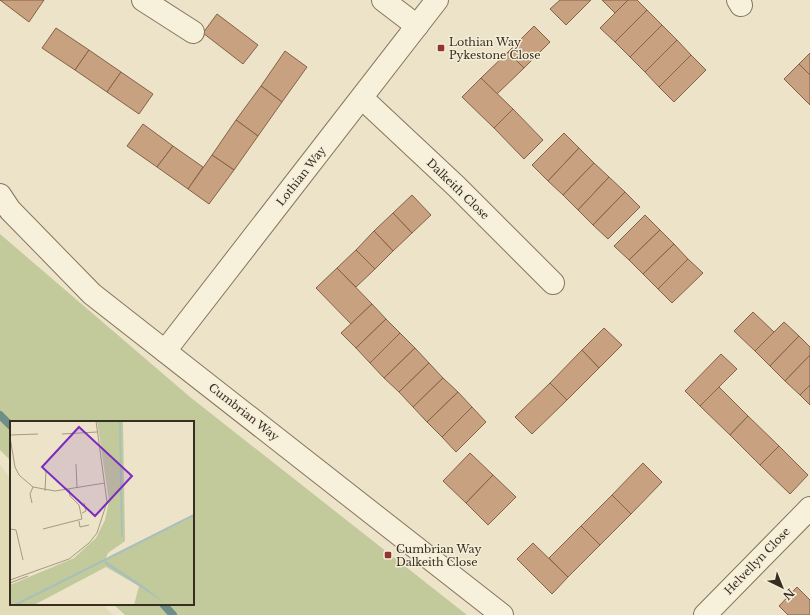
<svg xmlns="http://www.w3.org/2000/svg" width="810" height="615" viewBox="0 0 810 615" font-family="'Libre Baskerville',serif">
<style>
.farmland{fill:#e1dcb6}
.green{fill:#c2ca9c}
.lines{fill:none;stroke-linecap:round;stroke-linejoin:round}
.stream{stroke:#6f8e88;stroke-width:8}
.building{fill:#c8a180;stroke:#856145}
.minor-casing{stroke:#87755e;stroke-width:24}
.minor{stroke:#f7f0db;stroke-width:22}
.poi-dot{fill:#923532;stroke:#f4edd7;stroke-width:1.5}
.labels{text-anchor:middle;stroke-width:3;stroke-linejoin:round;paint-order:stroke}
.poi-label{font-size:11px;fill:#382d21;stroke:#f4edd7;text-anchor:start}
.street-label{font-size:11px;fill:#382d21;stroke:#f4edd7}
.inset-river{fill:none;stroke:#a9c0ba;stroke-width:2}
.inset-road{fill:none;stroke:#a49a85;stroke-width:1}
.view{fill:#7b2cbf;fill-opacity:0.15;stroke:#7b2cbf;stroke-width:2}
.inset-edge{fill:none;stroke:#382d21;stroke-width:2}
</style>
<rect width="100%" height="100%" fill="#ece3c8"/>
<polygon class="farmland" points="0,464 11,480 11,604 102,604 113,615 0,615"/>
<polygon class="green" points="0,234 190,397 467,615 125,615 113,604 193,604 193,422 11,422 11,461 0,450"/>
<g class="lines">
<g class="stream">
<polyline points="0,415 11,426"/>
<polyline points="163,604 173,615"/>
</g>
</g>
<g class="building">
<polygon points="0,0 44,0 29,22"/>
<polygon points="560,0 591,0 566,25 550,9"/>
<polygon points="602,0 628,0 615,13"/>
<polygon points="628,0 637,0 647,10 615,42 600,28"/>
<polygon points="647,10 662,25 630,57 615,42"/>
<polygon points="217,14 258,45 243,64 203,33"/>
<polygon points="662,25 677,40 645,72 630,57"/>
<polygon points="534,26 550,42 524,68 508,52"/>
<polygon points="56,28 89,50 75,70 42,48"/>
<polygon points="677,40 691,55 659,87 645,72"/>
<polygon points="89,50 121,72 107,92 75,70"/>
<polygon points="285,51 307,67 282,102 261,86"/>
<polygon points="508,52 524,68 497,94 481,78"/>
<polygon points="810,53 810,75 799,64"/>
<polygon points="691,55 706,70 674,102 659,87"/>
<polygon points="799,64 810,75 810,105 784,79"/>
<polygon points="121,72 153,94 139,114 107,92"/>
<polygon points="481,78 513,109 494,128 462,97"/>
<polygon points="261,86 282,102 258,136 236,120"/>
<polygon points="513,109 543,140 524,159 494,128"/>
<polygon points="236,120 258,136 234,170 212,155"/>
<polygon points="143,124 173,146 157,167 127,146"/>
<polygon points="564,133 579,148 548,181 532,165"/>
<polygon points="173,146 203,167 188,189 157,167"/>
<polygon points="579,148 594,163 563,195 548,181"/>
<polygon points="212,155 234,170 209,204 188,189"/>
<polygon points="594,163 609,177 578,210 563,195"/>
<polygon points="609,177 625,192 593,225 578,210"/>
<polygon points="625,192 640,207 608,239 593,225"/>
<polygon points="412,195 431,215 412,233 393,213"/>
<polygon points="393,213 412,233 393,251 374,231"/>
<polygon points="645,215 660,230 629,260 614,246"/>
<polygon points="660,230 674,244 643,274 629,260"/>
<polygon points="374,231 393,251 375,269 356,250"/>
<polygon points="674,244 688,259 658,289 643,274"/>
<polygon points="356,250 375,269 356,287 337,268"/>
<polygon points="688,259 703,273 672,303 658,289"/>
<polygon points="337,268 372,304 351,324 316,288"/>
<polygon points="372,304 386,319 356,348 341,333"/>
<polygon points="753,312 774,332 755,351 734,331"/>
<polygon points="386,319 400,333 370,363 356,348"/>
<polygon points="784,322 799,336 770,366 755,351"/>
<polygon points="604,328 622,345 599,368 582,350"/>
<polygon points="400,333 415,348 384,378 370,363"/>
<polygon points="799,336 810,347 810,355 785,381 770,366"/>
<polygon points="415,348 429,363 399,392 384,378"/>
<polygon points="582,350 599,368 567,400 550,383"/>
<polygon points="721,354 737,369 700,406 685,391"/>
<polygon points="810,355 810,385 800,395 785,381"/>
<polygon points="429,363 443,378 413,407 399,392"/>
<polygon points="443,378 458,392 427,422 413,407"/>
<polygon points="550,383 567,400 532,434 515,417"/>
<polygon points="810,385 810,405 800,395"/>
<polygon points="719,387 748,416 730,435 700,406"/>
<polygon points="458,392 472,407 442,437 427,422"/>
<polygon points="472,407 486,422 456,452 442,437"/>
<polygon points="748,416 779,446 760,465 730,435"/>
<polygon points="779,446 808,475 790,494 760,465"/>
<polygon points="470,453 493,475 466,503 443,481"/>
<polygon points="643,463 662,482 631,514 612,495"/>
<polygon points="493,475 516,497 488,525 466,503"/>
<polygon points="612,495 631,514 600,545 581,526"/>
<polygon points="581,526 600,545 568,577 549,558"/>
<polygon points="533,543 568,577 552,594 517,559"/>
<polygon points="797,587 810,600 810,615 788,615 779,606"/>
</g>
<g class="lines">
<defs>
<g id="minor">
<polyline points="143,0 193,32"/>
<polyline points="383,0 417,26"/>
<polyline points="738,0 741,5"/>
<polyline points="362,98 456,186 553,283"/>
<polyline points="0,195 10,210 92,294 502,615"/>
<polyline points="165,351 437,0"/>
<polyline points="705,615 810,508"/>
</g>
</defs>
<use href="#minor" class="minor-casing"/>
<use href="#minor" class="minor"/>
</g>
<g class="poi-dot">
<rect x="437" y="44" width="8" height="8" rx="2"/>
<rect x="384" y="551" width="8" height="8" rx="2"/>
</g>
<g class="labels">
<g class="poi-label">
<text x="449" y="46">Lothian Way<tspan x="449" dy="13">Pykestone Close</tspan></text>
<text x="396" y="553">Cumbrian Way<tspan x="396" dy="13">Dalkeith Close</tspan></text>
</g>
<g class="street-label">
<text transform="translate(301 176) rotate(-52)" y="4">Lothian Way</text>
<text transform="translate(458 189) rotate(44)" y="4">Dalkeith Close</text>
<text transform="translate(244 412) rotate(38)" y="4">Cumbrian Way</text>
<text transform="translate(757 561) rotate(-46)" y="4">Helvellyn Close</text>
</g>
</g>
<g transform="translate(10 421)">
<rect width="184" height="184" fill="#ece3c8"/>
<path d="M87,0H113L115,120L98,132L95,139L184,95V184H124L129,165L96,146L24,184H0V164L64,137L86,117L95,99L99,80Z" fill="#c2ca9c"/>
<path d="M94,139L132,164L158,184L95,143Z" fill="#a9c0ba"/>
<path class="inset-river" d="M110,0L112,116M5,184L184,94"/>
<path class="inset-road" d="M52,13L87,11M0,14L28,13M0,16L5,46L9,54L23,66L45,70L95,62M66,43L67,67M35,70L36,50M22,82L20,73L23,66M72,92L76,90L74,82M69,100L70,106L79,104M0,108L6,109L13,139M33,108L72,98L69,84L60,75L59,68M0,159L59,138L79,122L87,112L97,81L86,0M0,162L18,155"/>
<path class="view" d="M69,6L122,55L85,95L32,46Z"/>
<rect width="184" height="184" class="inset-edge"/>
</g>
<g transform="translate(782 587) rotate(137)" stroke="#f4edd7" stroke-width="3" paint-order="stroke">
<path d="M0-3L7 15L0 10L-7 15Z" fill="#382d21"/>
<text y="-6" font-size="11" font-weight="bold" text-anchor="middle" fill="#382d21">N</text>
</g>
</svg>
